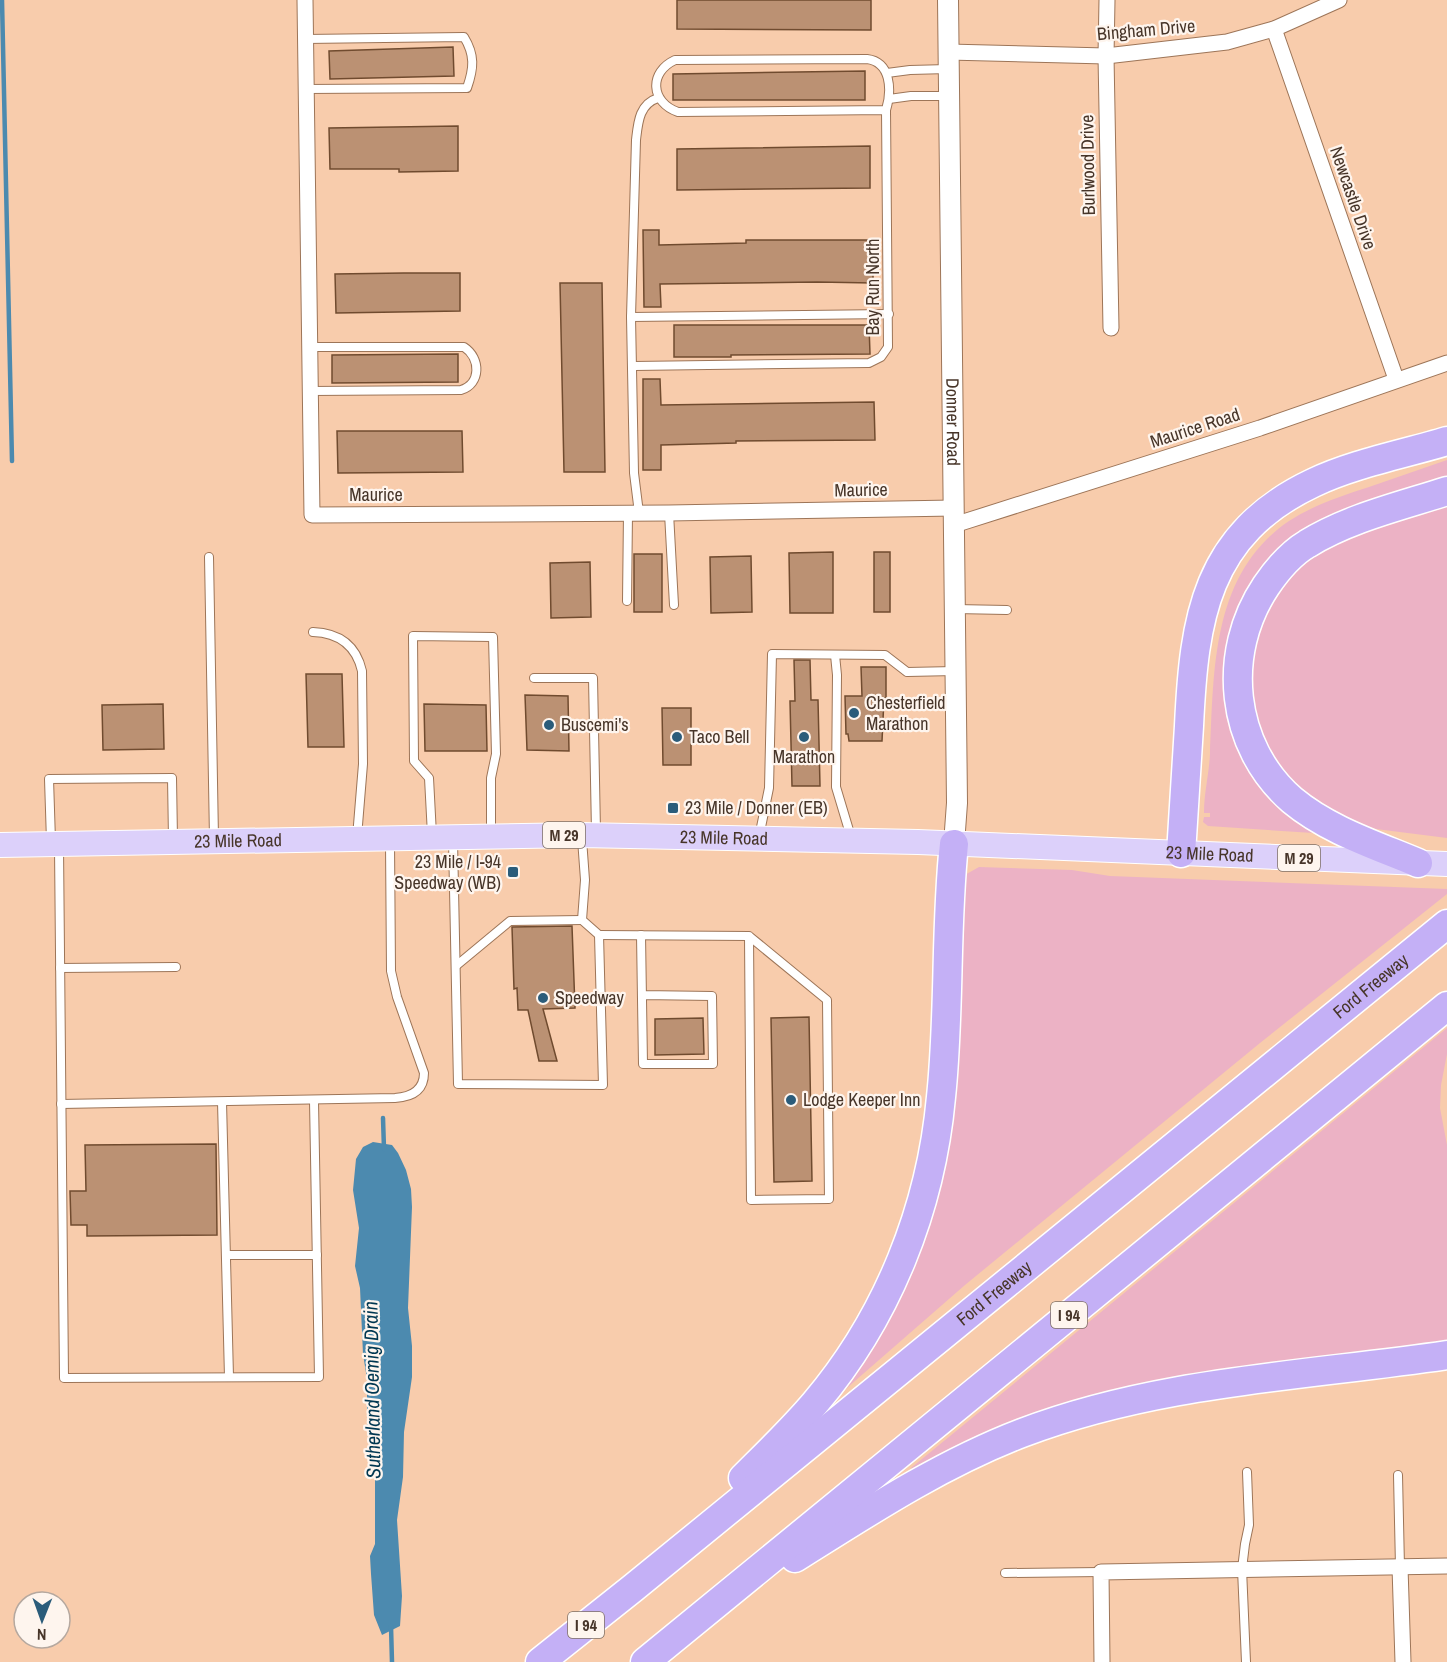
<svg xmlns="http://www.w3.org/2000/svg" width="1447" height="1662" viewBox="0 0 1447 1662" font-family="'Archivo Narrow',sans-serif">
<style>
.green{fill:#ecb2c5}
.water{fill:#4c8aaf}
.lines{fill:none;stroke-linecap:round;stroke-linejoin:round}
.stream{stroke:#4c8aaf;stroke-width:4.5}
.building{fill:#bb9173;stroke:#704b2f;stroke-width:1.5}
.service-casing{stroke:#9d7558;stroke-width:10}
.minor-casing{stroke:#9d7558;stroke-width:17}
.tertiary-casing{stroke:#9d7558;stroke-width:22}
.primary-casing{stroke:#fff;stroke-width:26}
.motorway-casing{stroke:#fff;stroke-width:31}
.service{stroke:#fff;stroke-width:8}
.minor{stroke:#fff;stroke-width:15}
.tertiary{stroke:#fff;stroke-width:20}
.primary{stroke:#dcd0fa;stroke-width:24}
.motorway{stroke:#c4b0f6;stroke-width:28}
.poi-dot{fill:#2b5c7a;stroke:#fef5ee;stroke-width:2}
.labels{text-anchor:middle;stroke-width:4.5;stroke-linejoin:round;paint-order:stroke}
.shield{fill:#fef5ee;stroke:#7e6f64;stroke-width:1.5}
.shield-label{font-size:16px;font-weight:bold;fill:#473529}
.street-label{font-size:18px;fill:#473529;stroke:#fef5ee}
.poi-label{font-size:18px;fill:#473529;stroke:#fef5ee;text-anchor:start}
.water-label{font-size:20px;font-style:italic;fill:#003751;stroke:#fef5ee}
</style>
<rect width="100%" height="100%" fill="#f8ccac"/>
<g class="green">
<path d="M1447,460V484L1302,539L1230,683L1313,833L1208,826L1203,822L1204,817H1210V813H1204C1204,793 1209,774 1210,754C1214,670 1211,574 1289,521C1314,505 1341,496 1369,487C1395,478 1421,469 1447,460Z"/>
<polygon points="1447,502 1447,838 1376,829 1352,822 1315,802 1282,774 1261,738 1248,684 1258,625 1293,570 1347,536"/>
<polygon points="979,867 1072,870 1110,876 1447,889 1447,894 1260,1043 965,1285 832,1401 896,1296 963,876"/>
<polygon points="1447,1028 1447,1054 1441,1085 1440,1108 1447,1145 1447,1346 1205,1376 914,1472 911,1468"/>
</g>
<polygon class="water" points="373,1142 392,1145 398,1153 406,1170 411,1189 412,1207 408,1308 412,1346 412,1377 404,1432 403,1477 397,1520 402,1596 400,1626 382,1635 374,1615 371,1574 370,1556 375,1544 375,1470 367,1424 367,1379 363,1354 360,1288 355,1266 359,1228 353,1190 356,1159 363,1147"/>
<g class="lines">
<g class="stream">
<polyline points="2,0 12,461"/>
<polyline points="383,1118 384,1149"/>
<polyline points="391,1626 392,1662"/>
</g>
</g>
<g class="building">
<polygon points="677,0 871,0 871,30 677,29"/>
<polygon points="453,47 454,76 330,79 329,51"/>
<polygon points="865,71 865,100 673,100 673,74"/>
<polygon points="458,126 458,171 399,172 399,169 330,169 329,128"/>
<polygon points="870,146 870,188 677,190 677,149"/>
<polygon points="643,230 659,230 659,245 746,243 746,240 873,240 873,283 817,282 660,284 661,307 644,307"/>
<polygon points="404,273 460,273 460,311 336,313 335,274"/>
<polygon points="560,283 602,283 605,472 564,472"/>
<polygon points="674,325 869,325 870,354 731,355 731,357 674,357"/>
<polygon points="458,354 458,382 332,383 332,355"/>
<polygon points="643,379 660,379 661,405 874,402 875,440 736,441 736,443 661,445 661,470 643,470"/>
<polygon points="337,431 462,431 463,472 338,473"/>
<polygon points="833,552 833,613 790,613 789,553"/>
<rect x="874" y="552" width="16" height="60"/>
<rect x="634" y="554" width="28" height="58"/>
<polygon points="751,556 752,612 711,613 710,557"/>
<polygon points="590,562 591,617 551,618 550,563"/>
<polygon points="794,660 810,660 811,700 818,700 820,786 792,786 790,701 795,701"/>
<polygon points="861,667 886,667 886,698 884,698 882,741 849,741 848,734 846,734 845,696 862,696"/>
<polygon points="306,674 342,674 344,747 308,747"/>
<polygon points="525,695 568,696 569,751 527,750"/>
<polygon points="163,704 164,749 103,750 102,705"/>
<polygon points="424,704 486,705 487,751 425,751"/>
<polygon points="662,708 691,708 691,765 663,765"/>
<polygon points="572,926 575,1008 543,1009 557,1061 539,1061 528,1010 518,1010 517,988 514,989 512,927"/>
<polygon points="809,1017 812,1181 774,1182 771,1018"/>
<polygon points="703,1018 704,1054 655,1055 655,1019"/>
<polygon points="216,1144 217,1235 87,1236 87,1225 71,1225 70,1191 86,1191 85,1145"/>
</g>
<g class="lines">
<defs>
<g id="service">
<path d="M305,39L464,37C475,55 474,68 467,88L306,89"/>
<polyline points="887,73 910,70 948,69"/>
<polyline points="889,99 911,96 948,96"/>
<polyline points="631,317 889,314"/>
<path d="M309,347H464C481,358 481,384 461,390L310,391"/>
<path d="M634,366L869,363L881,357L888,347L886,110C892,90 891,62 867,59L675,60C649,72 650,102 678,112L886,110"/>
<path d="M639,513L634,473L631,317L636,140C638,123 639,104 658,98"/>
<polyline points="669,513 674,605"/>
<polyline points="209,557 214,838"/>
<polyline points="627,601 628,513"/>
<polyline points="955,609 1007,610"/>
<path d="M313,632C339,633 356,645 362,671L363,764L357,837"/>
<polyline points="835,655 837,675 836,787 851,837"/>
<polyline points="534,678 593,678 596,831"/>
<polyline points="432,835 429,778 414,761 413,636 493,637 496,754 491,778 491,835"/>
<polyline points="759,837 769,788 772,654 885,655 907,672 955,671"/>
<polyline points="453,840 458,1084 603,1085 599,935 582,920 585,880 582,839"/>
<polyline points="51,841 49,779 172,778 173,839"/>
<polyline points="59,847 64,1378 319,1377 314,1101"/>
<polyline points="599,935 749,936 827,1000 829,1199 751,1200 749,936"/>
<polyline points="641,935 643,1064 713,1064 712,996 642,995"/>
<polyline points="457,965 510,921 582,920"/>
<polyline points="60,968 176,967"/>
<polyline points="222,1102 229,1377"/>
<path d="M61,1104L395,1098C411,1097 424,1091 424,1073L397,997L391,971L390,843"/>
<polyline points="226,1255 317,1255"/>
<polyline points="1398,1475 1400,1567"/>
<polyline points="1005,1573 1101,1572"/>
<polyline points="1246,1662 1242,1569 1245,1544 1249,1525 1247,1472"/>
</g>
<g id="minor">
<polyline points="305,0 312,515 669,513 954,508"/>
<polyline points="1107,0 1106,56 1111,328"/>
<polyline points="1274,29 1396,379"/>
<polyline points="948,52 1106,56 1227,42 1274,29 1339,0"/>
<polyline points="954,525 1260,428 1447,363"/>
<polyline points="1400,1567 1403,1662"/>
<polyline points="1102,1662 1101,1572 1447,1566"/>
</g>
<g id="tertiary">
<path id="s1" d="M948,0L957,803L954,844"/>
</g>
<g id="primary">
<path id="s2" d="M0,845L581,835L918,842L1447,864"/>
</g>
<g id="motorway">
<path d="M1181,853C1184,811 1186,769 1189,726C1194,619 1205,534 1313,483C1352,464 1404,454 1447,441"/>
<path d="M1418,863C1375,845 1328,830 1292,800C1230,746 1221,653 1266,586C1277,570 1290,554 1307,544C1349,518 1401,506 1447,491"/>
<path d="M743,1478C768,1453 793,1429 815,1403C888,1317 931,1208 941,1097C950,1013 945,928 954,844"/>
<path d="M795,1558C868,1512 941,1464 1022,1433C1158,1381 1305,1376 1447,1355"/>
<path id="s3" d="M540,1662L633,1588L1447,924"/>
<polyline points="645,1662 1447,1006"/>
</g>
</defs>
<use href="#service" class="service-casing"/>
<use href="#minor" class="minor-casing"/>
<use href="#tertiary" class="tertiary-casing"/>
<use href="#primary" class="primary-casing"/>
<use href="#motorway" class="motorway-casing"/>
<use href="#service" class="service"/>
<use href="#minor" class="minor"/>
<use href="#tertiary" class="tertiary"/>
<use href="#primary" class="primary"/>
<use href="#motorway" class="motorway"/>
</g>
<g class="poi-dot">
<circle cx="854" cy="713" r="6"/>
<circle cx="549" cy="725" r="6"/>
<circle cx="677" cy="737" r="6"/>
<circle cx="804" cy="737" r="6"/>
<rect x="667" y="802" width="12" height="12" rx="3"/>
<rect x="507" y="866" width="12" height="12" rx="3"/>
<circle cx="543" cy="998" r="6"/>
<circle cx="791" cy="1100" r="6"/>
</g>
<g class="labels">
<g class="shield">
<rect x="543" y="822" width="42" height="26" rx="4.5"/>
<rect x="1278" y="845" width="42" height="26" rx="4.5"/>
<rect x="1051" y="1302" width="36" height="26" rx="4.5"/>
<rect x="568" y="1612" width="36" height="26" rx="4.5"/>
</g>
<g class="shield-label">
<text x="564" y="841">M 29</text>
<text x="1299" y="864">M 29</text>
<text x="1069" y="1321">I 94</text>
<text x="586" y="1631">I 94</text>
</g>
<g class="street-label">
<text transform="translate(1146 30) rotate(-5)" y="6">Bingham Drive</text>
<text transform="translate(1088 165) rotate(-91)" y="6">Burlwood Drive</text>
<text transform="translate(1353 198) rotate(71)" y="6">Newcastle Drive</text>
<text transform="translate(873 287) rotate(-90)" y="6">Bay Run North</text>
<text dy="6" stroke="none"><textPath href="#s1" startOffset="422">Donner Road</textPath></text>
<text transform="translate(1195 428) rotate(-18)" y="6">Maurice Road</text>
<text transform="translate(861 490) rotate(-1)" y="6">Maurice</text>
<text x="376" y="501">Maurice</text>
<text dy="6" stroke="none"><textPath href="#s2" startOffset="724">23 Mile Road</textPath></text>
<text dy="6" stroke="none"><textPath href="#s2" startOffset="238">23 Mile Road</textPath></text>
<text dy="6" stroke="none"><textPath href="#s2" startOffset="1210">23 Mile Road</textPath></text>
<text dy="6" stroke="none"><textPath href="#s3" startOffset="1071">Ford Freeway</textPath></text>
<text dy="6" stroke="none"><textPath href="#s3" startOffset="585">Ford Freeway</textPath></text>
</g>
<g class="poi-label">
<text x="866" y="709">Chesterfield<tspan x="866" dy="21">Marathon</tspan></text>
<text x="561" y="731">Buscemi's</text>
<text x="689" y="743">Taco Bell</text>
<text x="804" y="763" text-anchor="middle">Marathon</text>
<text x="685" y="814">23 Mile / Donner (EB)</text>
<text x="501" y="868" text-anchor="end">23 Mile / I-94<tspan x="501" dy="21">Speedway (WB)</tspan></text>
<text x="555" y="1004">Speedway</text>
<text x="803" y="1106">Lodge Keeper Inn</text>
</g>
<g class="water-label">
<text transform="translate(372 1390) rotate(-91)" y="7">Sutherland Oemig Drain</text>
</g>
</g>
<g transform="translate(42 1620) rotate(181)"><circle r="28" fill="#fef5ee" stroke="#b5a89f" stroke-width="1.5"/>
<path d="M0-4.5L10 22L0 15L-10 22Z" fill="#2b5c7a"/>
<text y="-9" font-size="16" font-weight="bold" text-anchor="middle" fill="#473529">N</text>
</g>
</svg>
